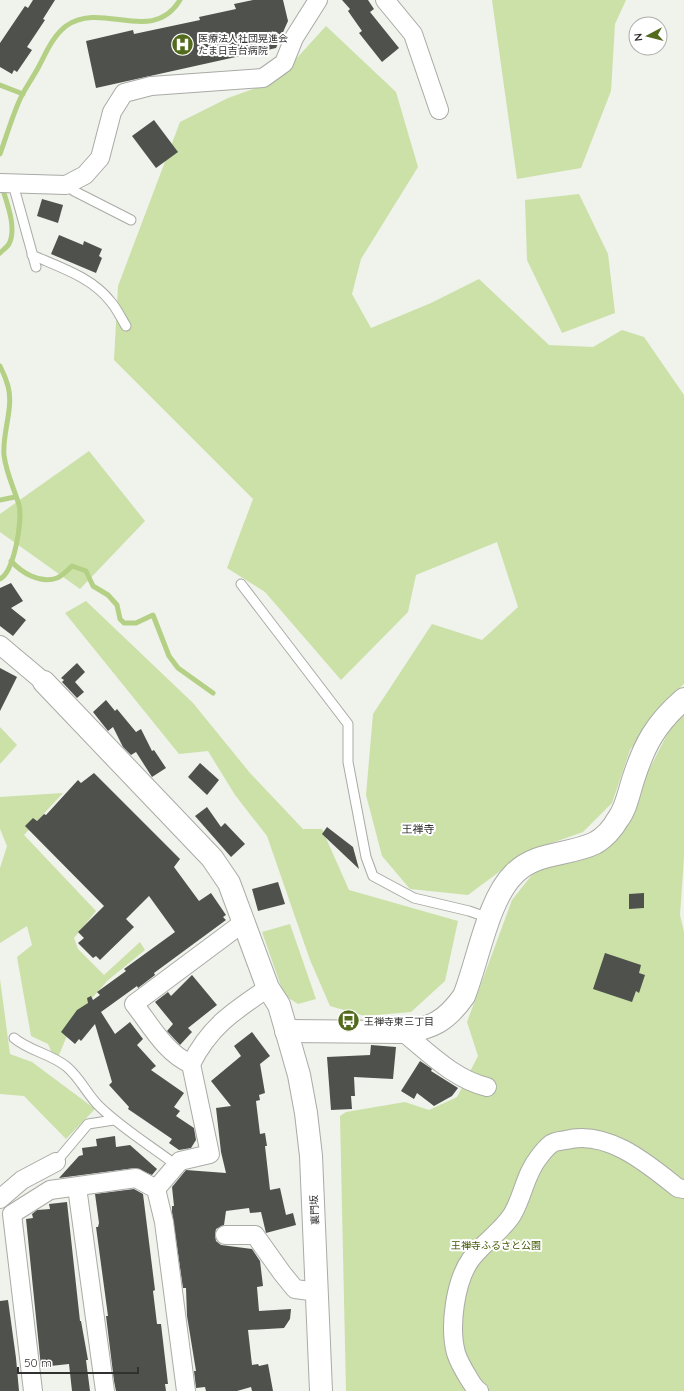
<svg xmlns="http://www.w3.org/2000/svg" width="684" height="1391" viewBox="0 0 684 1391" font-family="Quicksand,'Noto Sans JP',sans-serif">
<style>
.green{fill:#cbe1a8}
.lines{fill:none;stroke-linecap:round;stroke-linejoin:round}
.stream{stroke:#b4d085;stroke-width:5}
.building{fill:#4f514d}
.lane-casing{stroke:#a9aba6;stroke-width:11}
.street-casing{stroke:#a9aba6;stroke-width:20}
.secondary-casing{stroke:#a9aba6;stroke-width:24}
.lane{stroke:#fff;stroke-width:9}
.street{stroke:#fff;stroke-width:18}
.secondary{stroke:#fff;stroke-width:22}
.labels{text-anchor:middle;stroke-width:4;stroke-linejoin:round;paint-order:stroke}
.poi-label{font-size:10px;fill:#313230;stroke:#fff;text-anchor:start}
.street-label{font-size:10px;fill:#313230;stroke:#fff}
.park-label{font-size:10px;fill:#415800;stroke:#fff}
.neighbourhood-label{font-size:11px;fill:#313230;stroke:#fff}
</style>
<rect width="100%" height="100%" fill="#f0f2ec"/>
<g class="green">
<polygon points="492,0 626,0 615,24 611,91 581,168 517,179"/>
<polygon points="326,26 396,92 418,167 361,259 352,294 371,328 431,303 479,279 549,345 593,347 622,330 644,337 684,395 684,684 666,700 630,750 612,803 583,832 526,852 468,895 410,889 382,856 366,795 373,714 432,624 482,640 518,607 497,542 416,575 408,612 341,680 265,592 227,568 253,499 114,360 118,286 180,122 228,98 276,81"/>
<polygon points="579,194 608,254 615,313 562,333 527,260 525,200"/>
<polygon points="89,451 145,521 80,589 0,532 0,514"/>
<polygon points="86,601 193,703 250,773 303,829 322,829 349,890 458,921 445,981 411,1012 365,1016 330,1006 310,960 267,836 235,795 208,751 179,754 65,613"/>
<polygon points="684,715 684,857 680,915 684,932 684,1391 346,1391 340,1116 346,1112 405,1102 429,1110 457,1097 478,1056 467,1022 512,900 535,871 608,849 672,725"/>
<polygon points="0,727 17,745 0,764"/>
<polygon points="63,793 24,835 96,911 74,938 78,949 104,975 140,942 145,950 107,981 74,1019 56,1062 48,1044 31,1036 17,957 32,945 27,926 0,943 0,868 7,846 0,829 0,797"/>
<polygon points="290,924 316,999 298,1004 284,995 262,932"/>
<polygon points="0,979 10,1054 32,1062 95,1109 66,1139 24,1096 0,1094"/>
</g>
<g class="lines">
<g class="stream">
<polyline points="0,85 23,94"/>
<path d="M0,154C7,135 13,113 22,95C27,86 33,77 38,68C46,53 52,37 66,26C102,0 152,46 180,0"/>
<path d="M0,253C3,250 7,247 9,244C17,228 7,203 2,187"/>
<path d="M0,366C3,372 6,379 8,386C14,408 2,433 4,455C6,473 14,488 19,505C23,520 14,572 0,579"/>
<polyline points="0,500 15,497"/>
<path d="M11,561C22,573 40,584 57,578C62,576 68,570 72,566L86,571L93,586L108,595L117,605L120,619L124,623H136L153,615L169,656L178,668L213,693"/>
</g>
</g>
<g class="building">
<polygon points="33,0 55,0 43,19 45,20 27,47 32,50 17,72 14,70 12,74 0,67 0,43 25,6 28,8"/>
<polygon points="253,0 283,0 288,21 276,48 96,88 86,41 133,30 134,34 200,20 199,17 236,9 234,4"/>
<polygon points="342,0 368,0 374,9 370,12 399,48 382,62 359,33 362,31 348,11 350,9"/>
<polygon points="154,120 178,152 156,168 132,136"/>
<polygon points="42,199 63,205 58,223 37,216"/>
<polygon points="59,235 83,245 84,241 102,249 99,256 102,258 96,273 51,254"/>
<polygon points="11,583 23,601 11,608 26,620 13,636 0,626 0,588"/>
<polygon points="77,663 85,672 75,682 84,692 77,698 62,682 64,680 61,678"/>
<polygon points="0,668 17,677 0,711"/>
<polygon points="106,700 115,711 117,709 136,732 141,729 152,751 154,750 166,768 152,777 136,752 131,755 123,747 113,727 108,731 93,712"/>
<polygon points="200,763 219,780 207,795 188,777"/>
<polygon points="94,773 180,859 174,867 199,901 211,893 226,915 223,917 226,920 154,973 155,975 138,988 137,986 101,1012 115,1034 130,1022 143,1039 137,1045 156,1066 151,1070 184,1093 174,1107 180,1111 176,1116 194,1128 196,1140 191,1148 179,1150 169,1143 172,1139 128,1109 129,1107 109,1085 112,1082 95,1024 81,1041 79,1039 75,1044 61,1032 77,1010 88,1003 87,998 91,996 93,1000 100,995 97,992 126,971 124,969 175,932 149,896 126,919 134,927 100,960 96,956 93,958 78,943 84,938 78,932 104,906 25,826 33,818 37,821 44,814 46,815 78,780 81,783"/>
<polygon points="207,807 221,827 225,823 245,844 231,857 195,816"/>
<polygon points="327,827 353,847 359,869 322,834"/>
<polygon points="278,882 285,904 258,911 252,889"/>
<polygon points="644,893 644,908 629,909 629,894"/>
<polygon points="605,953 641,965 639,973 645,975 639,993 636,991 632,1002 593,989"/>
<polygon points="192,975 217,1005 188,1028 192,1032 180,1045 167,1031 173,1024 155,1002 168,992 171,996"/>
<polygon points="252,1032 270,1056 260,1064 265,1093 259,1095 260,1100 256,1101 260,1134 265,1133 267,1146 265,1146 270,1190 280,1188 286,1215 293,1213 296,1225 266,1233 261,1212 250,1213 249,1208 226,1211 224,1225 216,1229 215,1235 216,1241 221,1245 252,1249 260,1261 263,1286 257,1287 259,1311 291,1309 290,1319 284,1328 248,1330 252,1365 258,1364 259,1366 268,1364 273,1391 252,1391 251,1387 237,1391 206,1391 205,1387 196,1388 194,1371 196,1371 187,1316 186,1288 183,1288 172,1212 172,1206 174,1206 172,1187 186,1170 226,1173 221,1152 216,1108 231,1106 211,1081 241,1056 234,1046"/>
<polygon points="371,1045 396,1047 393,1079 354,1077 355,1096 351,1096 352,1109 331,1110 327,1057 370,1055"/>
<polygon points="420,1061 432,1069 431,1071 458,1088 452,1096 434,1106 417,1093 414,1099 401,1091"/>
<polygon points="115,1136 116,1147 130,1145 157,1169 152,1175 135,1168 59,1178 79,1156 83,1155 82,1148 97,1146 96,1139"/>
<polygon points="134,1189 143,1194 155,1290 153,1291 157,1324 161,1324 168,1384 165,1384 166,1391 116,1391 114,1381 106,1316 108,1316 96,1227 98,1227 99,1223 95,1194"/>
<polygon points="67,1202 80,1321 81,1321 88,1360 86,1360 90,1391 72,1391 69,1364 41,1367 26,1219 33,1218 32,1214 37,1210 50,1209 49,1204"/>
<polygon points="8,1300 16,1358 19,1391 0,1391 0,1301"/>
</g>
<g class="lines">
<defs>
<g id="lane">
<polyline points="13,184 36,267"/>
<polyline points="66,185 74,191 131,220"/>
<path d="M32,255C59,267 92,277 111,302C117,309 121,318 126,326"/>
<polyline points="241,584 348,724 348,762 366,857 373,876 414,898 469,911 489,918"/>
<path d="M14,1038C31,1052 50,1053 67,1067C81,1079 88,1096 100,1107C123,1129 151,1146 176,1165"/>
<polyline points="56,1162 88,1124 114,1120"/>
</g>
<g id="street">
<polyline points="385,0 413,34 439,110"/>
<polyline points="0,183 66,185 85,175 100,158 112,112 124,93 151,86 263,78 284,63 294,38 318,0"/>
<polyline points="0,645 44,682"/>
<path d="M244,922L134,1004C150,1024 166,1054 191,1064C210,1026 234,1011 268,988"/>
<path d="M403,1032C429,1053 454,1079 487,1087"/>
<polyline points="77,1187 105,1391"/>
<polyline points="156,1189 180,1161 210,1154 191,1064"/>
<polyline points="0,1199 22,1180 56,1162"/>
<polyline points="225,1235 255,1235 282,1273 295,1289 318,1292"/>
<polyline points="33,1391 12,1214 50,1190 136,1178 156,1189 164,1222 186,1391"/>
<path d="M479,1391C474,1388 471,1382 468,1377C463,1369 459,1362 456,1353C449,1327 455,1281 471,1259C484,1242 501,1232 512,1215C523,1197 525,1174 539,1157C542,1153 547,1147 551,1144C555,1141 561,1141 566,1140C607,1129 648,1164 678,1188L684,1189"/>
</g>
<g id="secondary">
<polyline points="44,682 212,858 229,883 268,988 279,1005 299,1075 306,1113 311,1156 321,1391"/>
<path d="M286,1031L403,1032C432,1029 447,1020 464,996C478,961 488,899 514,874C536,851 568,856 595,843C604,838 613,828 618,819C626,809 629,792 633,780C644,745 656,723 684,699"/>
</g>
</defs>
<use href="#lane" class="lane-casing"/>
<use href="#street" class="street-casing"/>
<use href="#secondary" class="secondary-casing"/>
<use href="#lane" class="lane"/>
<use href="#street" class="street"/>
<use href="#secondary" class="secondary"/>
</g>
<defs>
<symbol id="hospital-disc" viewBox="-11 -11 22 22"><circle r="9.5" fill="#536b1c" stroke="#fff"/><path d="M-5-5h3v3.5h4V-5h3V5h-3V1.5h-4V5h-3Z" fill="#fff"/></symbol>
<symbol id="bus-disc" viewBox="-11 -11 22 22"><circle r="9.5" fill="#536b1c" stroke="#fff"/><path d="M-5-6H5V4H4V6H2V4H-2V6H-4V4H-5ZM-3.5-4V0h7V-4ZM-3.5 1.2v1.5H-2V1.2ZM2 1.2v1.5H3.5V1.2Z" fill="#fff"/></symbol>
</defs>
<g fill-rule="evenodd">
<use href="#hospital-disc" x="170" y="32" width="25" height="25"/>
<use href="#bus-disc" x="336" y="1008" width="25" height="25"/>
</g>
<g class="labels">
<g class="poi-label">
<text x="198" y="42">医療法人社団晃進会<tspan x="198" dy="12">たま日吉台病院</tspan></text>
<text x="364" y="1025">王禅寺東三丁目</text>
</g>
<g class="street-label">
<text transform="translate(314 1210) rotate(-93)" y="4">裏門坂</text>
</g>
<g class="park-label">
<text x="496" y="1249">王禅寺ふるさと公園</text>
</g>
<g class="neighbourhood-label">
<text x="418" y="833">王禅寺</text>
</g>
</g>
<g transform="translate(648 36) rotate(263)"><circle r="19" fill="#ffffff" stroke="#adadac"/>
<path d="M0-3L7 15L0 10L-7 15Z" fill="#536b1c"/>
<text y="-6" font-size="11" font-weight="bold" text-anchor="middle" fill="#313230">N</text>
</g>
<path d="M18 1367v6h120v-6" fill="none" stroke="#313230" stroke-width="2"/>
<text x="24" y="1367" font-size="12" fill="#313230" stroke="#ffffff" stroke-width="3" paint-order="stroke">50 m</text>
</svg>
